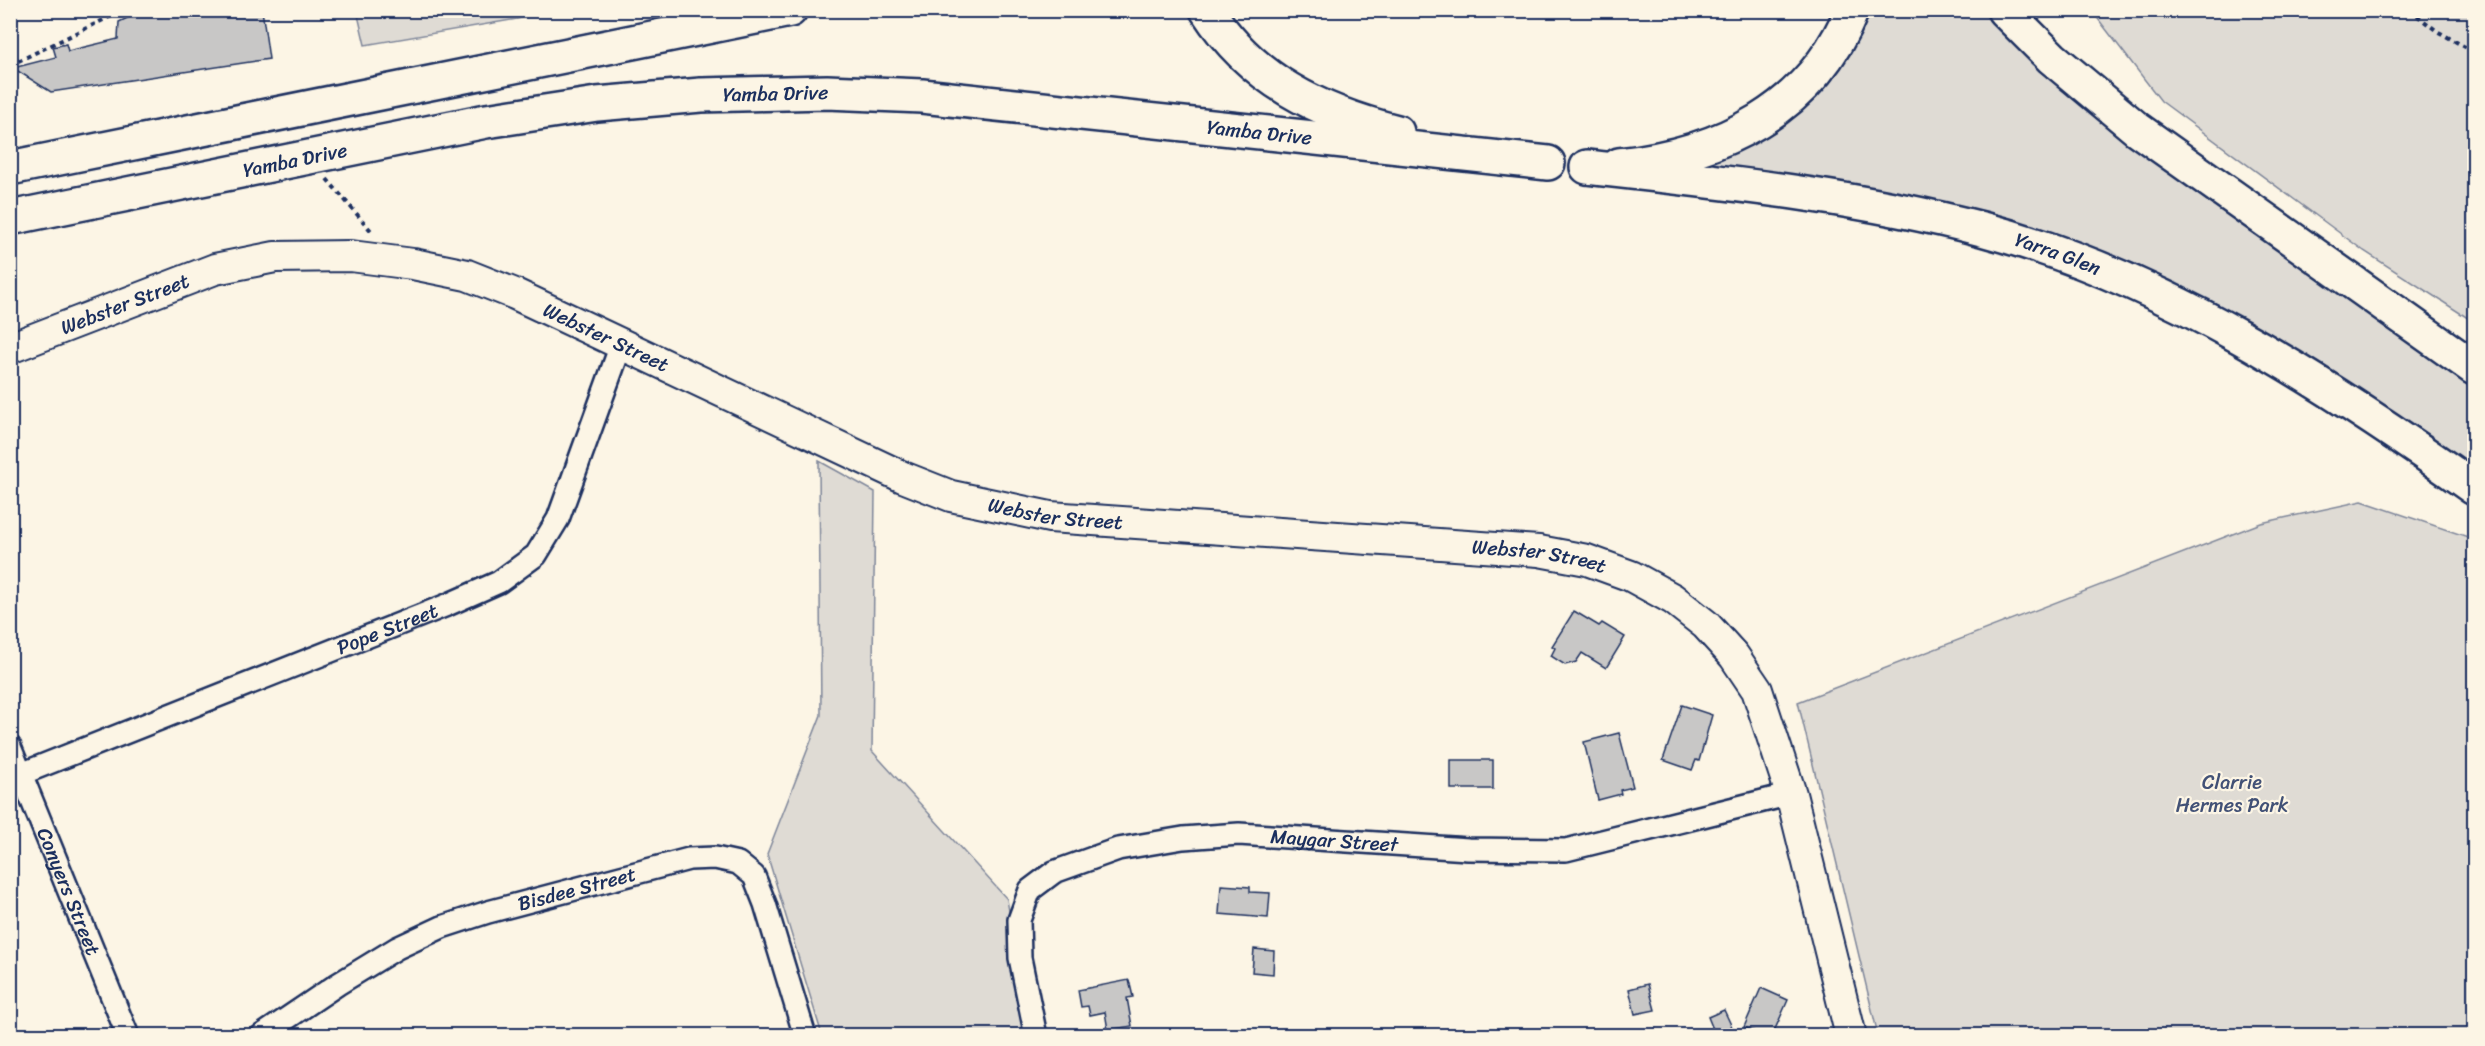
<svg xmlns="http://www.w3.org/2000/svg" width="2485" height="1046" viewBox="0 0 2485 1046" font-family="Sriracha,sans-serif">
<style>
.green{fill:#dfdbd4;stroke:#7d8599;stroke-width:1.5}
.building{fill:#c8c7c6;stroke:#1b2f5e;stroke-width:1.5}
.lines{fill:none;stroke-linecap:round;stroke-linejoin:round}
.street-casing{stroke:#1b2f5e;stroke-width:26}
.secondary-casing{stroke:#1b2f5e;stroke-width:34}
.primary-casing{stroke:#1b2f5e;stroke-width:38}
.highway-casing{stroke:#1b2f5e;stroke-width:38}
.path{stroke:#1b2f5e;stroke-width:4;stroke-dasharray:4.5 4.5;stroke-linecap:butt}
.street{stroke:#fcf5e5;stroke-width:21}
.secondary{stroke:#fcf5e5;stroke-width:30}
.primary{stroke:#fcf5e5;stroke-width:33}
.highway{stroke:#fcf5e5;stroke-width:33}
.labels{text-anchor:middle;stroke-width:4.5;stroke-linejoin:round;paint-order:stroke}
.street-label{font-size:20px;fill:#1b2f5e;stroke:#fcf5e5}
.park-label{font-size:20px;fill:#425176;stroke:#fcf5e5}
</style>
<rect width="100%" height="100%" fill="#fcf5e5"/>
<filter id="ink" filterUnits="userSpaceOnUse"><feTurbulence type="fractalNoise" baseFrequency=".0167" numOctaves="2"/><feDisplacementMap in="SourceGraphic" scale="12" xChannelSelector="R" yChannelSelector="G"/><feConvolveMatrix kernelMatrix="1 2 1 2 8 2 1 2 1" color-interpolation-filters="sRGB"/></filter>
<g filter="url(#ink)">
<g class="green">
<polygon points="357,11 357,10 552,11 517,19 365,45"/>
<polygon points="1859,11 1987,11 2003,28 2474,381 2474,473 2211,305 1677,163 1722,146"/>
<polygon points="2092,11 2474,11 2474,322 2364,251 2161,101"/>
<polygon points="819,461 875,492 872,751 1007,899 1030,1035 822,1035 767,854 821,715"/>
<polygon points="2362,501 2474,539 2474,1035 1878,1035 1798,702 2261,523"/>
</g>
<g class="building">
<polygon points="144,10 262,10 269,59 51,92 13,68 56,57 53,47 66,44 68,51 118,39 119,22"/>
<polygon points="1574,611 1599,626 1602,623 1625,637 1606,668 1582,653 1576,662 1565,665 1551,656 1555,648 1552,646"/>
<polygon points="1682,705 1712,715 1699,761 1696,760 1692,770 1663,760"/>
<polygon points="1619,733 1633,787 1620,790 1621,794 1598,800 1584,742"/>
<rect x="1451" y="760" width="42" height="29"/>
<polygon points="1221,885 1250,887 1250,892 1270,893 1268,918 1219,914"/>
<polygon points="1254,949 1274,951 1273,974 1252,972"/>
<polygon points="1129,980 1133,997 1127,998 1132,1026 1108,1030 1105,1012 1090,1015 1088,1006 1081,1007 1078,990"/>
<polygon points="1648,984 1655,1010 1635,1014 1629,989"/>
<polygon points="1761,988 1788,1000 1772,1036 1764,1036 1744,1027"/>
<polygon points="1724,1010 1732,1027 1715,1034 1708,1017"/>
</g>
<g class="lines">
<defs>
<g id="street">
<path id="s1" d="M10,747L128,1036"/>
<path id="s2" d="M21,774L447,605L499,582L536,555L558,519L621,345"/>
<path id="s3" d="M261,1036L338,984L397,948L442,927L488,912L689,859L715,858L738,863L754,876L765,904L805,1036"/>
<path id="s4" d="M1036,1036L1020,958L1019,920L1030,890L1054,872L1118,849L1183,838L1239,834L1468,849L1566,850L1791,794"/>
</g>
<g id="secondary">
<path id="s5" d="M10,348L215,269L275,257L351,256L413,264L467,275L515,294L903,477L951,496L1050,517L1539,551L1587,560L1631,576L1673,599L1706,625L1734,656L1757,690L1791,794L1851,1036"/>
</g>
<g id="primary">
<path d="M1207,10C1252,80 1318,112 1397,132"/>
<path d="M1619,165C1720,154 1812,110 1852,10"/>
<polyline points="10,168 790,10"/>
<path id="s6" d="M10,218L486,121L597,104L701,95L827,92L922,96L1548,163"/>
</g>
<g id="highway">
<polyline points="2004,10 2052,58 2137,129 2474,368"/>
<path id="s7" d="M1587,167C1719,182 1852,195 1982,229C2163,277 2323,381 2474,488"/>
</g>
</defs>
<use href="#street" class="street-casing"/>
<use href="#secondary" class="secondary-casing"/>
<use href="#primary" class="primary-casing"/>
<use href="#highway" class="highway-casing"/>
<g class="path">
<polyline points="2410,10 2437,31 2474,52"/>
<polyline points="10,65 124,10"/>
<polyline points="327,179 373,233"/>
</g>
<use href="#street" class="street"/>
<use href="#secondary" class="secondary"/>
<use href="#primary" class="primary"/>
<use href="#highway" class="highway"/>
</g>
</g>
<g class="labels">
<g class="street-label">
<text dy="7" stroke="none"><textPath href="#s6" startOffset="777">Yamba Drive</textPath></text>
<text dy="7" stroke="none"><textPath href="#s6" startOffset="1263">Yamba Drive</textPath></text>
<text dy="7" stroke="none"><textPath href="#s6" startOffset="291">Yamba Drive</textPath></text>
<text dy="7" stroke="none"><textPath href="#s7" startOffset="480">Yarra Glen</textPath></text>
<text dy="7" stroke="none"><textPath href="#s5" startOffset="123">Webster Street</textPath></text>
<text dy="7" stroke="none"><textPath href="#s5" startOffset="627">Webster Street</textPath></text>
<text dy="7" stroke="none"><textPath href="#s5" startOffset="1113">Webster Street</textPath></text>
<text dy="7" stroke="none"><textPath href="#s5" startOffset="1599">Webster Street</textPath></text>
<text dy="7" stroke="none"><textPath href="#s2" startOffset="394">Pope Street</textPath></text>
<text dy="7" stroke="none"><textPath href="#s4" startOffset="465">Maygar Street</textPath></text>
<text dy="7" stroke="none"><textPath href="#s3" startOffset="352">Bisdee Street</textPath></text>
<text dy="7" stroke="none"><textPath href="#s1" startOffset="156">Conyers Street</textPath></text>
</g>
<g class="park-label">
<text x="2232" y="789">Clarrie<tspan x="2232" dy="23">Hermes Park</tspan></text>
</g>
</g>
<rect width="2485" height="1046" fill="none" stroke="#fcf5e5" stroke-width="36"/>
<rect x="18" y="18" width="2449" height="1010" fill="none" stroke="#1b2f5e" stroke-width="2" filter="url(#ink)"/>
</svg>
